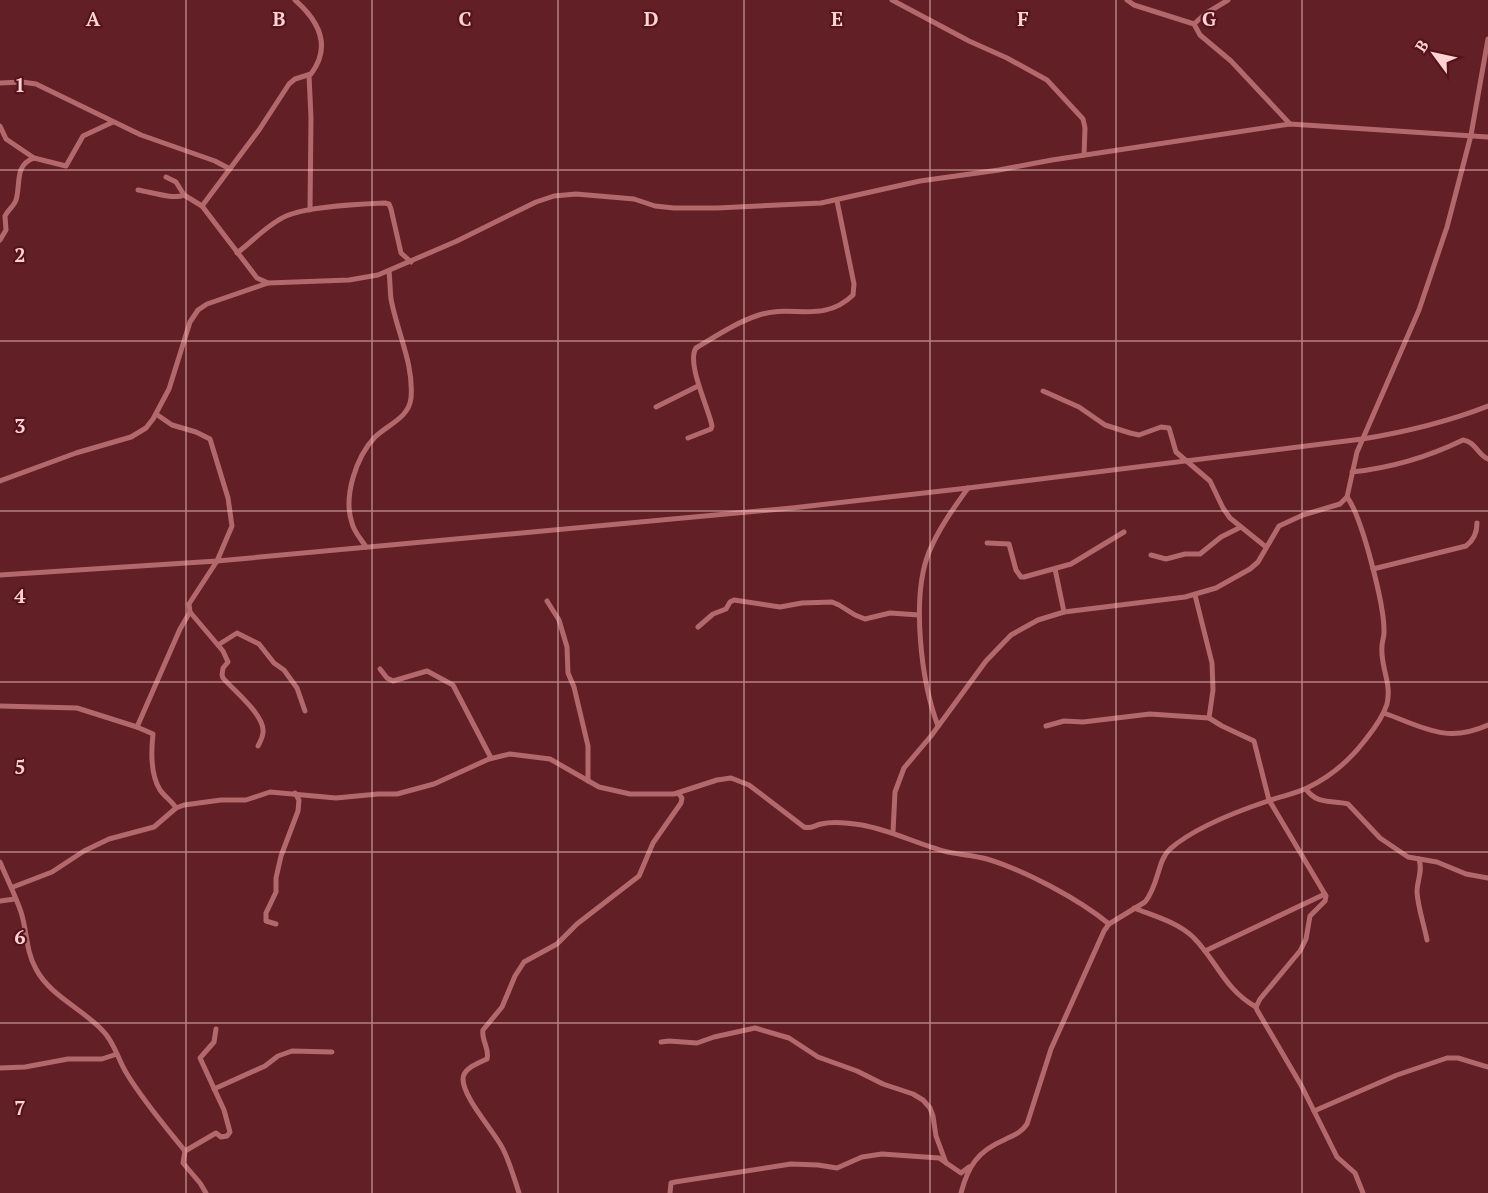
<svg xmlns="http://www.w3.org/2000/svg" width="1488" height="1193" viewBox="0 0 1488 1193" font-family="'PT Serif',serif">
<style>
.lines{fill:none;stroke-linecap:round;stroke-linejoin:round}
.minor{stroke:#b3686b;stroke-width:5}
.grid{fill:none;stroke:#fdd2d2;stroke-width:1.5;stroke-opacity:0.55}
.grid-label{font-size:20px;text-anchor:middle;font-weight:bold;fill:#fdd2d2;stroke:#55131c;stroke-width:4.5;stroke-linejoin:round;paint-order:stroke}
</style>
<rect width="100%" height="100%" fill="#621f25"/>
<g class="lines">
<g class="minor">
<polyline points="892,0 969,41 1007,58 1047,80 1083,119 1085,128 1084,155"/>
<polyline points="1127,0 1134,5 1194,24 1200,35 1231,61 1290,124"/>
<polyline points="1194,24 1205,14 1228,0"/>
<polyline points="309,75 311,118 310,210"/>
<polyline points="0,83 22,82 36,84 141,135 215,161 230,169"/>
<polyline points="0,126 6,139 34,158"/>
<polyline points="166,177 176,182 184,195 202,206"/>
<path d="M138,190C151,192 174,200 184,195"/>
<path d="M0,240L6,230L5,216C8,210 14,206 16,200C21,184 14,165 34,158L66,166L83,136L113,122"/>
<path d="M237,253C253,241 268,224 286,216C309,206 359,204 385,203L389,204L391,209L401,253L411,262"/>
<path d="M268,283L257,278L202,206L259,130L289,84L295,79L311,74C332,46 319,21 295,0"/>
<polyline points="1043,391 1079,407 1105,425 1130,433 1139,435 1161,427 1169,428 1176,452 1210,481 1223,508 1230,518 1266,547"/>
<polyline points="656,407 698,386"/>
<path d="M688,438L711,429L712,426C709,409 686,363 696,348C716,336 737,322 759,315C792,304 823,324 853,295L854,284L837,201"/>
<path d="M1352,472C1390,468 1428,457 1463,440C1476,442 1477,454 1488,459"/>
<polyline points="0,481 76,453 131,437 146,428 153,419 169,389 190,322 198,310 207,304 268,283 349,280 378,275 457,241 536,202 554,196 576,194 634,199 655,206 674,208 717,208 821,203 920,181 999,170 1052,160 1290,124 1488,137"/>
<polyline points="987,543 1009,544 1016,570 1021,577 1024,577 1071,564 1124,532"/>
<path d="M366,547C361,539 354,532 352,523C343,497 356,457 375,437C387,425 409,418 411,398C414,364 397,332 391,299C390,290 390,280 389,271"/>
<polyline points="1151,555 1166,559 1185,554 1200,554 1221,537 1241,527"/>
<polyline points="1055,569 1064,612"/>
<path d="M1373,569L1466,546C1474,540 1477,533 1477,523"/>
<path d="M0,575L217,561L792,508L968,488L1362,439C1405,432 1447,422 1488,406"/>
<polyline points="1195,595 1212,663 1213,690 1209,718 1222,726 1254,741 1269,800 1326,896 1325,901 1310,916 1306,939 1300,951 1260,999 1256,1007 1257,1010 1301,1085 1337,1157 1355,1173 1363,1193"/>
<polyline points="547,601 559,620 567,647 568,673 574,687 588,746 588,781"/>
<path d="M190,612L223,651L228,662L223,668L222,675L223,678C233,690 265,715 263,732C263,737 260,742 258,746"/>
<polyline points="698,627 713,614 726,609 730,602 734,600 780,607 802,603 832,602 839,605 855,615 865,619 890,613 919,615"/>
<polyline points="218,645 237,633 259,644 274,663 284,670 297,688 305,711"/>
<polyline points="380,669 387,678 393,681 427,671 453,685 491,758"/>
<polyline points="0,706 77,708 137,727 180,629 190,612 189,604 217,561 232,526 228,498 210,439 196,432 172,425 156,414"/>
<path d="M1384,713C1423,727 1446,744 1488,725"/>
<path d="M938,726C921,681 911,597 929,552C939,528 953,509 968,488"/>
<polyline points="1046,726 1064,721 1083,722 1150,714 1209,718"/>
<path d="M137,727L153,734C151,752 150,774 160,790C165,797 172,801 176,808"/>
<path d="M1306,789C1317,805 1331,800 1348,804L1380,838L1408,857L1437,862L1466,874L1488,878"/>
<polyline points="893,832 895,792 904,768 931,736 986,661 1011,635 1038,620 1064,612 1185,597 1216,588 1250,569 1258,562 1279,526 1303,515 1340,504 1347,497 1357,452 1419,310 1447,227 1471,135 1488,39"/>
<path d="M1419,859C1423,872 1417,880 1417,892C1418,908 1424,924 1427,940"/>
<path d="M0,862C7,879 15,894 21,912C27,930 26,952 36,969C50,996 83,1009 103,1031C115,1043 118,1060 127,1074C144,1102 165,1126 185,1151L183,1163L200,1183L206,1193"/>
<path d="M13,887L52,872L84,851L109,839L154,827L176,808L184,805L221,800H246L270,792L336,798L378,794H397L434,784L489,759L510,754L550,759L599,787L630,794H674L717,780L731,778L749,785L804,827C811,829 813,826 821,824C833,821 850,823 862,825C889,830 911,841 937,849C953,855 970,854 987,859C1024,870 1079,899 1109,924"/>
<polyline points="0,901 15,899"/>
<path d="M1134,908C1154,916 1177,922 1193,937C1217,961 1224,989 1256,1007"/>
<polyline points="276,924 266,921 266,913 276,892 276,878 281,856 298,811 299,800 295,793"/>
<polyline points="1205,951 1325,894"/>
<polyline points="661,1042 669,1041 697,1043 714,1037 755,1028 789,1038 818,1057 857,1071 883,1084 913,1094 923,1100 930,1108 933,1116 936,1136 946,1163"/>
<polyline points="0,1068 25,1067 68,1059 102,1059 117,1054"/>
<polyline points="214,1089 265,1066 278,1056 292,1051 332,1052"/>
<polyline points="1314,1111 1397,1075 1447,1058 1458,1058 1488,1067"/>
<polyline points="185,1151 216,1133 221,1137 227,1136 230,1132 224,1110 200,1058 214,1042 216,1029"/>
<path d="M519,1193C514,1178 510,1163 503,1149C494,1131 463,1098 463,1079C463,1068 479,1063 487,1059C490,1049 481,1040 483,1030L502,1007L515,976L524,962L557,944L577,924L639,876L653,843L681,803L682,798L678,793"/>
<polyline points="670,1193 671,1183 675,1182 791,1164 818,1165 837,1168 862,1157 882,1154 939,1158 961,1173 969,1167"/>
<path d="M961,1193C968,1166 978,1151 1004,1140C1014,1135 1021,1133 1027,1124L1051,1049L1104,931L1109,924L1145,902C1159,885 1157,861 1170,849C1194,828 1238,811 1268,801C1281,796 1295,794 1307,788C1330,777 1351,759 1366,739C1374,729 1383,717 1387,704C1392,682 1380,667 1382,646C1382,642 1384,637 1384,633C1385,607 1362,517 1347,497"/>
</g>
</g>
<path class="grid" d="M186,0V1193M372,0V1193M558,0V1193M744,0V1193M930,0V1193M1116,0V1193M1302,0V1193M0,170H1488M0,341H1488M0,511H1488M0,682H1488M0,852H1488M0,1023H1488"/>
<g class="grid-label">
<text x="93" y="26">A</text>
<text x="279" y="26">B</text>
<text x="465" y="26">C</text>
<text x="651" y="26">D</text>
<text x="837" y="26">E</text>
<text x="1023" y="26">F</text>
<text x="1209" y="26">G</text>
<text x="20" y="92">1</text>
<text x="20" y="262">2</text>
<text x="20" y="433">3</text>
<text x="20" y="603">4</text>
<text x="20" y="774">5</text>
<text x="20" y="944">6</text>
<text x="20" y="1115">7</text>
</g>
<g transform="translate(1434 54) rotate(303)" stroke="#55131c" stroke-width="4.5" paint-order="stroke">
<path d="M0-4.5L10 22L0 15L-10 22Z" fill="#fdd2d2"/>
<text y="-9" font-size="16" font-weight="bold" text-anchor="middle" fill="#fdd2d2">B</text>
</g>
</svg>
